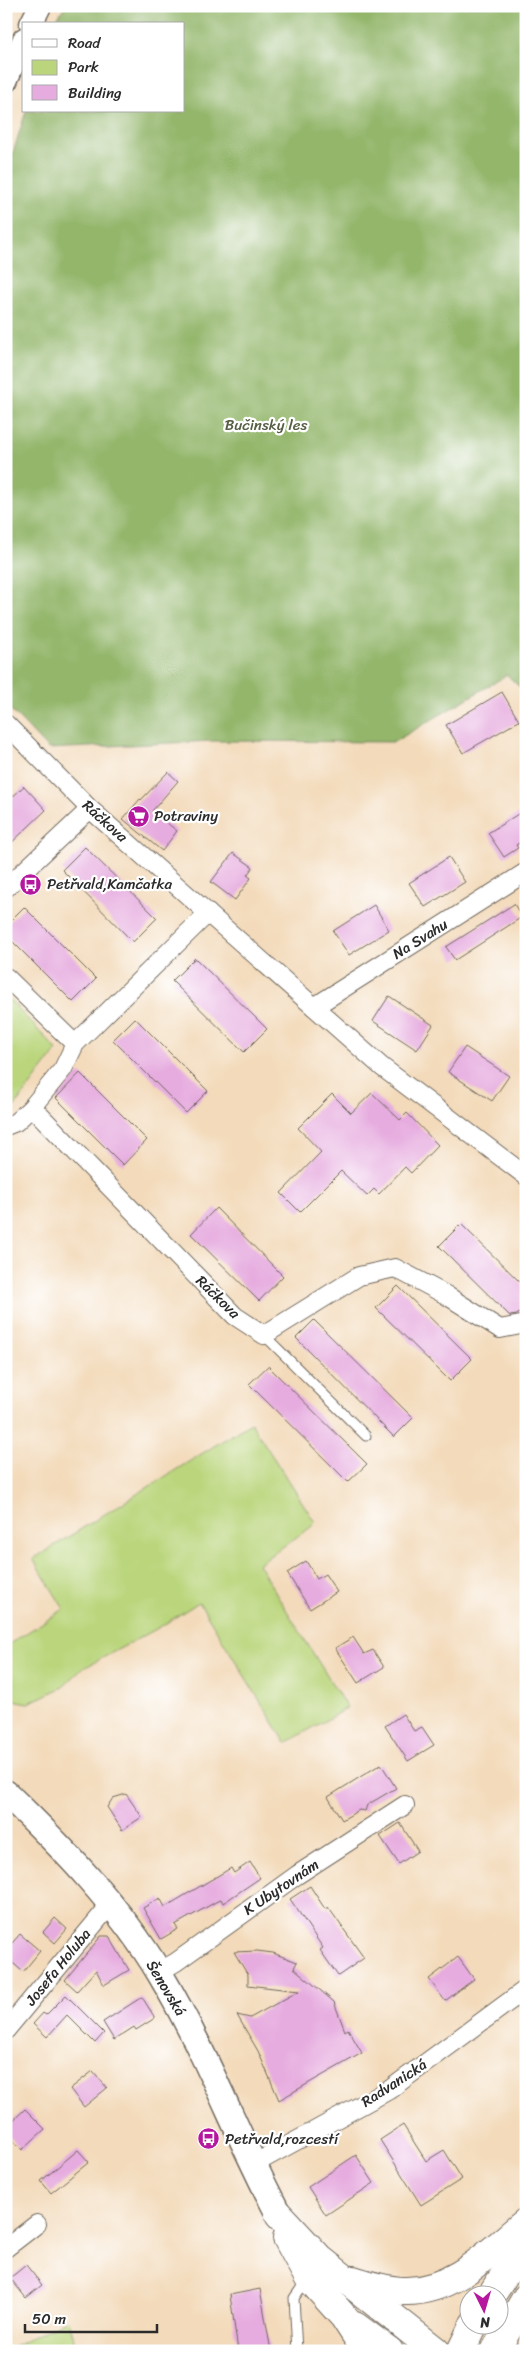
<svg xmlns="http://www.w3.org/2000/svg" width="532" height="2357" viewBox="0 0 532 2357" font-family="Sriracha,sans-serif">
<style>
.green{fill:#bad57b;stroke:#728053}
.forest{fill:#93b66b;stroke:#5f704b}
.building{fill:#e6acdf}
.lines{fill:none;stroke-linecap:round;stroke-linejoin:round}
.service-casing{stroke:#71685d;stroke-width:11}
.minor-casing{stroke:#71685d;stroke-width:20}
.tertiary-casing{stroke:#71685d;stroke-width:25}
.secondary-casing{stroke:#71685d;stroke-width:28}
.primary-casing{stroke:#71685d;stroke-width:30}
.service{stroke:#fff;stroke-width:9}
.minor{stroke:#fff;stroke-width:18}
.tertiary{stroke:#fff;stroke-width:22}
.secondary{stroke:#fff;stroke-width:25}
.primary{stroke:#fff;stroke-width:28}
.labels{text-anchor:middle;stroke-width:4.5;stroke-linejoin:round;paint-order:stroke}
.park-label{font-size:15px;fill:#565e43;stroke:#fff}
.poi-label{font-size:15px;fill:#2b2b2b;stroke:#fff;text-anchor:start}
.street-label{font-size:15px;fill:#2b2b2b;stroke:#fff}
</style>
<rect width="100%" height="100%" fill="#fff"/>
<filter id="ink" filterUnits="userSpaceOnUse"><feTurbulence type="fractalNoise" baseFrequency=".02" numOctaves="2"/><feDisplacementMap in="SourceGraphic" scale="10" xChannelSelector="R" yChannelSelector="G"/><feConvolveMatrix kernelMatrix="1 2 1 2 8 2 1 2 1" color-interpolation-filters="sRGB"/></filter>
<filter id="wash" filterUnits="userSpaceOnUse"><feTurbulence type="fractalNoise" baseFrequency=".0096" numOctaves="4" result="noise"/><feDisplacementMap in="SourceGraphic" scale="20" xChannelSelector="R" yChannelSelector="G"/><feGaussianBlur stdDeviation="1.12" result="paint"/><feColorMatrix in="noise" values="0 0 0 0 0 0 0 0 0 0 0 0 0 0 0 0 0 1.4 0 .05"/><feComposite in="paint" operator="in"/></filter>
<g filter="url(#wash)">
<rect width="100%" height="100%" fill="#f3daba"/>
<g class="green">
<polygon points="6,996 57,1050 15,1106 6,1110"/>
<polygon points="251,1423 315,1522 311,1527 258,1564 347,1708 286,1743 199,1602 160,1627 82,1669 63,1687 28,1703 14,1700 6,1687 6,1646 64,1609 33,1559"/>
<polygon points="69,2320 77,2351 6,2351 64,2321"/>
</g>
<polygon class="forest" points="65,6 526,6 526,693 507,675 394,742 212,741 48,749 6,705 6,175 26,111 184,111 184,24 53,24"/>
<g id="blocks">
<g class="building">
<polygon points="502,692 519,721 463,753 446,725"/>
<polygon points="168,772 178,781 152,811 177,831 162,851 123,819 140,799 141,800"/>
<polygon points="24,786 46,810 6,848 6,803"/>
<polygon points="526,809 526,839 516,845 518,848 504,857 488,833"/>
<polygon points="85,847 157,918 133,942 62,870"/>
<polygon points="233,853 253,867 247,875 251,878 235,900 211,882"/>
<polygon points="449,857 465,882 425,907 409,883"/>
<polygon points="514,904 522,917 455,960 446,947"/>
<polygon points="374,905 389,930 349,955 333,931"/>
<polygon points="24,907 96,979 73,1002 6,935 6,925"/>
<polygon points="195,958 267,1029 244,1052 172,981"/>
<polygon points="389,996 433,1025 417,1050 373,1021"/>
<polygon points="135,1018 208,1091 186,1113 113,1040"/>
<polygon points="465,1047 509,1076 492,1101 448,1072"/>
<polygon points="80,1073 147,1140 123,1165 56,1098"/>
<polygon points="372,1093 400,1120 407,1113 438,1145 411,1173 405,1167 379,1194 374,1189 367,1196 341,1171 300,1212 281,1193 321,1152 298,1128 332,1094 351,1113"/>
<polygon points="216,1208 283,1276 259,1301 191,1234"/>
<polygon points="461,1224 526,1288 526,1306 517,1315 510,1316 439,1246"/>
<polygon points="398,1286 472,1359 450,1381 376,1308"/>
<polygon points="314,1320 413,1418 394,1437 296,1338"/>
<polygon points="268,1366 367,1464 348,1482 249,1384"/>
<polygon points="306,1561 317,1579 325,1574 337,1592 310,1609 287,1573"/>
<polygon points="353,1637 364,1654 373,1650 384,1667 358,1683 335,1648"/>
<polygon points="403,1714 414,1731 422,1727 434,1745 408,1761 385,1726"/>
<polygon points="381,1764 396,1788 367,1805 365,1811 359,1810 342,1820 328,1797"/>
<polygon points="126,1794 142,1817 122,1830 107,1807 113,1798"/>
<polygon points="400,1823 418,1851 399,1864 380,1836"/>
<polygon points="250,1862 260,1878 223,1903 221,1899 175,1925 178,1929 161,1939 143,1908 160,1898 165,1907 231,1868 234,1873"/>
<polygon points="310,1886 325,1909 328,1907 364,1958 338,1976 320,1950 323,1948 290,1899"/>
<polygon points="55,1918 67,1929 55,1943 43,1932"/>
<polygon points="20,1934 40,1951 23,1972 6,1957 6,1950"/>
<polygon points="101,1936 109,1936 129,1970 104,1985 96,1970 77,1991 65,1980"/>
<polygon points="257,1951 273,1953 297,1962 294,1968 334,2002 345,2031 348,2029 362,2053 279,2100 258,2051 237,2015 250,2018 299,1991 248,1985 248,1975 234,1952"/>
<polygon points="458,1957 474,1979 445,2001 429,1979"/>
<polygon points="66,1995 104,2033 95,2043 67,2015 47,2037 33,2024 43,2013 46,2015"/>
<polygon points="142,1997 155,2018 136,2030 134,2027 114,2040 103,2022"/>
<polygon points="93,2071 107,2088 84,2107 70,2089"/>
<polygon points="25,2109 45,2129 22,2150 6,2133 6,2127"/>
<polygon points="403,2125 426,2161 444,2150 462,2179 421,2205 380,2140"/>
<polygon points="78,2150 89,2162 51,2193 41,2181"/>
<polygon points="356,2155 374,2183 326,2215 308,2187"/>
<polygon points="26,2265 42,2285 26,2298 10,2278"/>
<polygon points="260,2289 271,2351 238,2351 230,2295"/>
</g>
</g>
</g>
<g filter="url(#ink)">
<use href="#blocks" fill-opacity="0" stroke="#71685d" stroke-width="1"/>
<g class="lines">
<defs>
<g id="service">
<polyline points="264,1335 366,1436"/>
<polyline points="297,2351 294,2298 306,2281"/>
</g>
<g id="minor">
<polyline points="6,724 90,809 382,1067 526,1176"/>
<polyline points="6,888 90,809"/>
<polyline points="6,977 75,1044"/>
<polyline points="314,1007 526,872"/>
<polyline points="32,1107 63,1069 75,1044 208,913"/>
<polyline points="6,1126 16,1122 32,1107 235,1316 264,1335 359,1276 395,1268 446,1295 500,1329 526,1324"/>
<polyline points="159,1972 176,1962 297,1875 405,1805"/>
<polyline points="6,2030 110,1905"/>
<polyline points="254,2164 389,2090 526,1989"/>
<polyline points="6,2248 37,2224"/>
</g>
<g id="tertiary">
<polyline points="31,24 40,6"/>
<polyline points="6,81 24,39"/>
</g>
<path id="secondary" d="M6,1793C62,1847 120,1907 160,1974C206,2051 237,2136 279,2215"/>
<g id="primary">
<polyline points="279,2215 320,2259 436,2351"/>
<polyline points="287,2238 308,2277 344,2317 366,2351"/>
<path d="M353,2280C370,2285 387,2291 405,2291C454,2292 491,2250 526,2222"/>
<polyline points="492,2294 526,2242"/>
<polyline points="355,2326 389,2351"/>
<polyline points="461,2351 474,2324"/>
<polyline points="495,2351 526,2298"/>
</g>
</defs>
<use href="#service" class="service-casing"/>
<use href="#minor" class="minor-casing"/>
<use href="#tertiary" class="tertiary-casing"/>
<use href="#secondary" class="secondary-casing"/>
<use href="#primary" class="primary-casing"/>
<use href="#service" class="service"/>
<use href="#minor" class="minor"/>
<use href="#tertiary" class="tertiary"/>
<use href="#secondary" class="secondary"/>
<use href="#primary" class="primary"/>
</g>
</g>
<defs>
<symbol id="supermarket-disc" viewBox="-11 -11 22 22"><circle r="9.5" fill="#b5179e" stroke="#fff"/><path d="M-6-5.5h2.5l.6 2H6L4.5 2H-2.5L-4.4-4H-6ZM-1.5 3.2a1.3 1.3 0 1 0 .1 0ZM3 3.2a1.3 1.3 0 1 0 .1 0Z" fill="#fff"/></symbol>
<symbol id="bus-disc" viewBox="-11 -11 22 22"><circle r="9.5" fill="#b5179e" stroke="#fff"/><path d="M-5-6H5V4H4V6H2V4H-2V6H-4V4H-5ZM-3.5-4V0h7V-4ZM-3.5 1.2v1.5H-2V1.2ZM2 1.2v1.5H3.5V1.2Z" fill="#fff"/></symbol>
</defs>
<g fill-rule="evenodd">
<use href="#supermarket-disc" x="126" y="804" width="25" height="25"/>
<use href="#bus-disc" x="18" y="872" width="25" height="25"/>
<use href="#bus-disc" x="196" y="2126" width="25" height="25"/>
</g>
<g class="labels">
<g class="park-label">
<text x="266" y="430">Bučinský les</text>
</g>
<g class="poi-label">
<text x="154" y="821">Potraviny</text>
<text x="47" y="889">Petřvald,Kamčatka</text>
<text x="225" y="2144">Petřvald,rozcestí</text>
</g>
<g class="street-label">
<text transform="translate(105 821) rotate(42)" y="5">Ráčkova</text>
<text transform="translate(420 939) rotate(-32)" y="5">Na Svahu</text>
<text transform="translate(218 1297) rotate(44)" y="5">Ráčkova</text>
<text transform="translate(281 1887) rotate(-34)" y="5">K Ubytovnám</text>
<text transform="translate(58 1967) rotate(-51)" y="5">Josefa Holuba</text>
<text transform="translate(166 1988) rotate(59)" y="5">Šenovská</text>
<text transform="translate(394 2083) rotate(-33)" y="5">Radvanická</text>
</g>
</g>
<rect width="532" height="2357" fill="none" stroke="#fff" stroke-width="25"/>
<rect x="22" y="22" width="162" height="90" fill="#ffffff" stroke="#aaaaaa"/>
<rect x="32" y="39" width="25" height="8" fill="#ffffff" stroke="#aaaaaa"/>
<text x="68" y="48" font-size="15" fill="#2b2b2b">Road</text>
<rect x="32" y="60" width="25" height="15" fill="#bad57b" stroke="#aaaaaa"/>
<text x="68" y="72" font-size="15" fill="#2b2b2b">Park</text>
<rect x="32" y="85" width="25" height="15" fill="#e6acdf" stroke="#aaaaaa"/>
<text x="68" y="98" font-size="15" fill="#2b2b2b">Building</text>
<g transform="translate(484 2310) rotate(175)"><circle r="24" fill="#ffffff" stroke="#aaaaaa"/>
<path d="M0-4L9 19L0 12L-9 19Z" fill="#b5179e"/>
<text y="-8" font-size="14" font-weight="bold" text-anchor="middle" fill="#2b2b2b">N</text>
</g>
<path d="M25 2324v8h132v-8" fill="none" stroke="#2b2b2b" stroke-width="2.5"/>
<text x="32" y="2324" font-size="15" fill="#2b2b2b" stroke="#ffffff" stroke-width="4" paint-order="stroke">50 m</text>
</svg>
